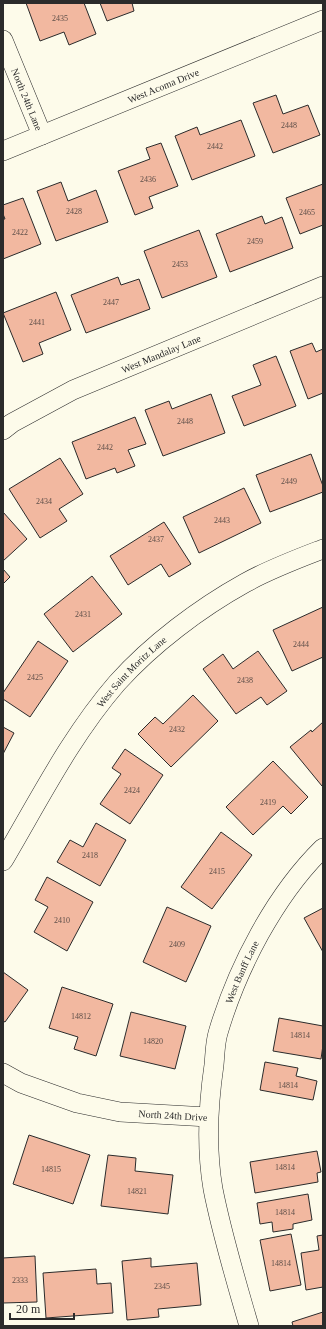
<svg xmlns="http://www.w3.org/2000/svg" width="326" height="1329" viewBox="0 0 326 1329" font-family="'Times New Roman',serif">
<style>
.building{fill:#f2b8a0;stroke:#2b2b2b}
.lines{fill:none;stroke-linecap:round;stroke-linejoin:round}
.street-casing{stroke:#2b2b2b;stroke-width:20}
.street{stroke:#fdfbea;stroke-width:19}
.labels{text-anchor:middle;stroke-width:3;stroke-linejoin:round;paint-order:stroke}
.number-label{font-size:8px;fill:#5d4e48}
.street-label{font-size:10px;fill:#2b2b2b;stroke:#fdfbea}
</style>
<rect width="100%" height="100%" fill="#fdfbea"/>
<g class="building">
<polygon points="26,3 84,3 96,34 69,45 64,32 40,41"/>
<polygon points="100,3 132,3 134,11 107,21"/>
<polygon points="276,95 283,114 308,105 320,135 273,153 253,103"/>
<polygon points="241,120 255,156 192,180 175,136 197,127 200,135"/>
<polygon points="161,143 178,186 149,197 153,208 135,215 118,171 150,159 146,148"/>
<polygon points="61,182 68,201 96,190 108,222 56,241 37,191"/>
<polygon points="323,184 323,225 300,234 286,198"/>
<polygon points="23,198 41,244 3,259 3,219 5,219 3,214 3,205"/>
<polygon points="262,216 265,224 282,217 293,248 230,272 216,234"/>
<polygon points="199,230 217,277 162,298 144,251"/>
<polygon points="118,277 121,285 139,279 150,309 86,333 71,295"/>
<polygon points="56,292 71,330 39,343 43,354 23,362 3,313"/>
<polygon points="312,343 316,352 323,349 323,393 308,399 290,351"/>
<polygon points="276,356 296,406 244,426 232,396 261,385 253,365"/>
<polygon points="211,394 225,433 163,456 145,410 169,401 172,409"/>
<polygon points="135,417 146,444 128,450 135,466 117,473 115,468 86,479 72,442"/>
<polygon points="311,454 323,486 323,492 270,512 256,475"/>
<polygon points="60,458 83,494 59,509 67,521 40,538 9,489"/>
<polygon points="244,488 261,523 199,553 183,517"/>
<polygon points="3,512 27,539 3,561"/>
<polygon points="164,522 191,564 169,577 161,564 128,585 110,556"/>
<polygon points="3,569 10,577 3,584"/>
<polygon points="92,576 122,614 73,652 44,614"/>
<polygon points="323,607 323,657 292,671 273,630"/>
<polygon points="38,641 68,661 30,717 3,699 3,693"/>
<polygon points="258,651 287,691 267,705 261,697 236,714 203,669 223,654 233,669"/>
<polygon points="193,695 218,721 171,767 138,734 155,717 163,724"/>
<polygon points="323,722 323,785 322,786 290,747 311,730 312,732"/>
<polygon points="3,727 14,733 3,754"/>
<polygon points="125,749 163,775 130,824 100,804 121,774 112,768"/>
<polygon points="273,761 308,797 291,814 283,806 253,835 226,807"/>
<polygon points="96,823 126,840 100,886 57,862 70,840 83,847"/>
<polygon points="221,832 252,855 212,909 181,887"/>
<polygon points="47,877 93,902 67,951 34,932 48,907 35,900"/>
<polygon points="167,907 211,926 186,982 143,962"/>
<polygon points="323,908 323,952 304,918"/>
<polygon points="3,972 28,990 5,1022 3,1021"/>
<polygon points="62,987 113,1004 96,1056 74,1049 78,1037 49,1028"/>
<polygon points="131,1012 186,1026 175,1069 120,1056"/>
<polygon points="279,1018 323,1026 323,1045 321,1059 273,1051"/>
<polygon points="265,1062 298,1068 296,1076 317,1081 313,1100 260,1090"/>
<polygon points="29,1135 90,1155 73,1204 13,1184"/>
<polygon points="317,1151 321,1172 317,1173 318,1182 255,1193 250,1162"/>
<polygon points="108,1155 136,1158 135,1171 173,1175 168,1214 101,1206"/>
<polygon points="308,1194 312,1220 293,1224 293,1229 273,1232 272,1222 260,1224 257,1203"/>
<polygon points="291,1234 301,1285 270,1291 260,1240"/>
<polygon points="323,1235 323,1287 306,1290 301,1253 319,1250 317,1236"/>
<polygon points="35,1256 37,1302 3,1303 3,1258"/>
<polygon points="151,1258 151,1267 197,1263 201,1305 158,1309 159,1317 127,1320 122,1261"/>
<polygon points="96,1269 97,1284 111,1283 113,1313 46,1318 43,1273"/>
<polygon points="323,1312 323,1326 293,1326 292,1322"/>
</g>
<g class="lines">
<defs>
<g id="street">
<path id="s1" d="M3,40L42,135"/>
<path id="s2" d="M3,151L323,20"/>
<path id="s3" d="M3,430L12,423L73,390L323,286"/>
<path id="s4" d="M3,861C39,800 71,736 117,683C152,644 200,608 245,583C270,569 297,559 323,549"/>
<path id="s5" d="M3,1073L21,1083L77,1103L120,1112L208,1117"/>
<path id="s6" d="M249,1326C236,1281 222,1235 213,1189C206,1148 208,1106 214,1065C215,1055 215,1043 218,1033C237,968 275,895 323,848"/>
</g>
</defs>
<use href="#street" class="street-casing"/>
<use href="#street" class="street"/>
</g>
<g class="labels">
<g class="number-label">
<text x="60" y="21">2435</text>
<text x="289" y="128">2448</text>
<text x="215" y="149">2442</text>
<text x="148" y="182">2436</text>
<text x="74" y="214">2428</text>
<text x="307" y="215">2465</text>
<text x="20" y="235">2422</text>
<text x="255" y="244">2459</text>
<text x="180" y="267">2453</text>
<text x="111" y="305">2447</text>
<text x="37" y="325">2441</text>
<text x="185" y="424">2448</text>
<text x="105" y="450">2442</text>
<text x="289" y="484">2449</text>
<text x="44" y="504">2434</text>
<text x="222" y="523">2443</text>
<text x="156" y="542">2437</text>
<text x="83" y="617">2431</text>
<text x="301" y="647">2444</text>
<text x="35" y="680">2425</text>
<text x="245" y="683">2438</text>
<text x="177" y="732">2432</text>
<text x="132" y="793">2424</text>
<text x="268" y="805">2419</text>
<text x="90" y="858">2418</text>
<text x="217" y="874">2415</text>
<text x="62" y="923">2410</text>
<text x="177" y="947">2409</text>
<text x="81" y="1019">14812</text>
<text x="300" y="1038">14814</text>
<text x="153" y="1044">14820</text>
<text x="288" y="1088">14814</text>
<text x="285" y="1170">14814</text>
<text x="51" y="1172">14815</text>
<text x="137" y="1194">14821</text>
<text x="285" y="1215">14814</text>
<text x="281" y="1266">14814</text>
<text x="20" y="1283">2333</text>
<text x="162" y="1289">2345</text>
</g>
<g class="street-label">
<text dy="4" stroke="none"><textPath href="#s2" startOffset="173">West Acoma Drive</textPath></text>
<text dy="4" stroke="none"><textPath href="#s1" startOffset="64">North 24th Lane</textPath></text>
<text dy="4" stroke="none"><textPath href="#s3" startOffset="176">West Mandalay Lane</textPath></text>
<text dy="4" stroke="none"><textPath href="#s4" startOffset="230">West Saint Moritz Lane</textPath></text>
<text dy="4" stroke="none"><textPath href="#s6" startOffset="364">West Banff Lane</textPath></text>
<text dy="4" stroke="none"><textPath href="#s5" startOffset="177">North 24th Drive</textPath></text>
</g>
</g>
<rect width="326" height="1329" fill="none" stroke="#2b2b2b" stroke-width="8"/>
<path d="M10 1313v6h64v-6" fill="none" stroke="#2b2b2b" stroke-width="2"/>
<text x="16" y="1313" font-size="12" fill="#2b2b2b" stroke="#fdfbea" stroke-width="3" paint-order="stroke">20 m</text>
</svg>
